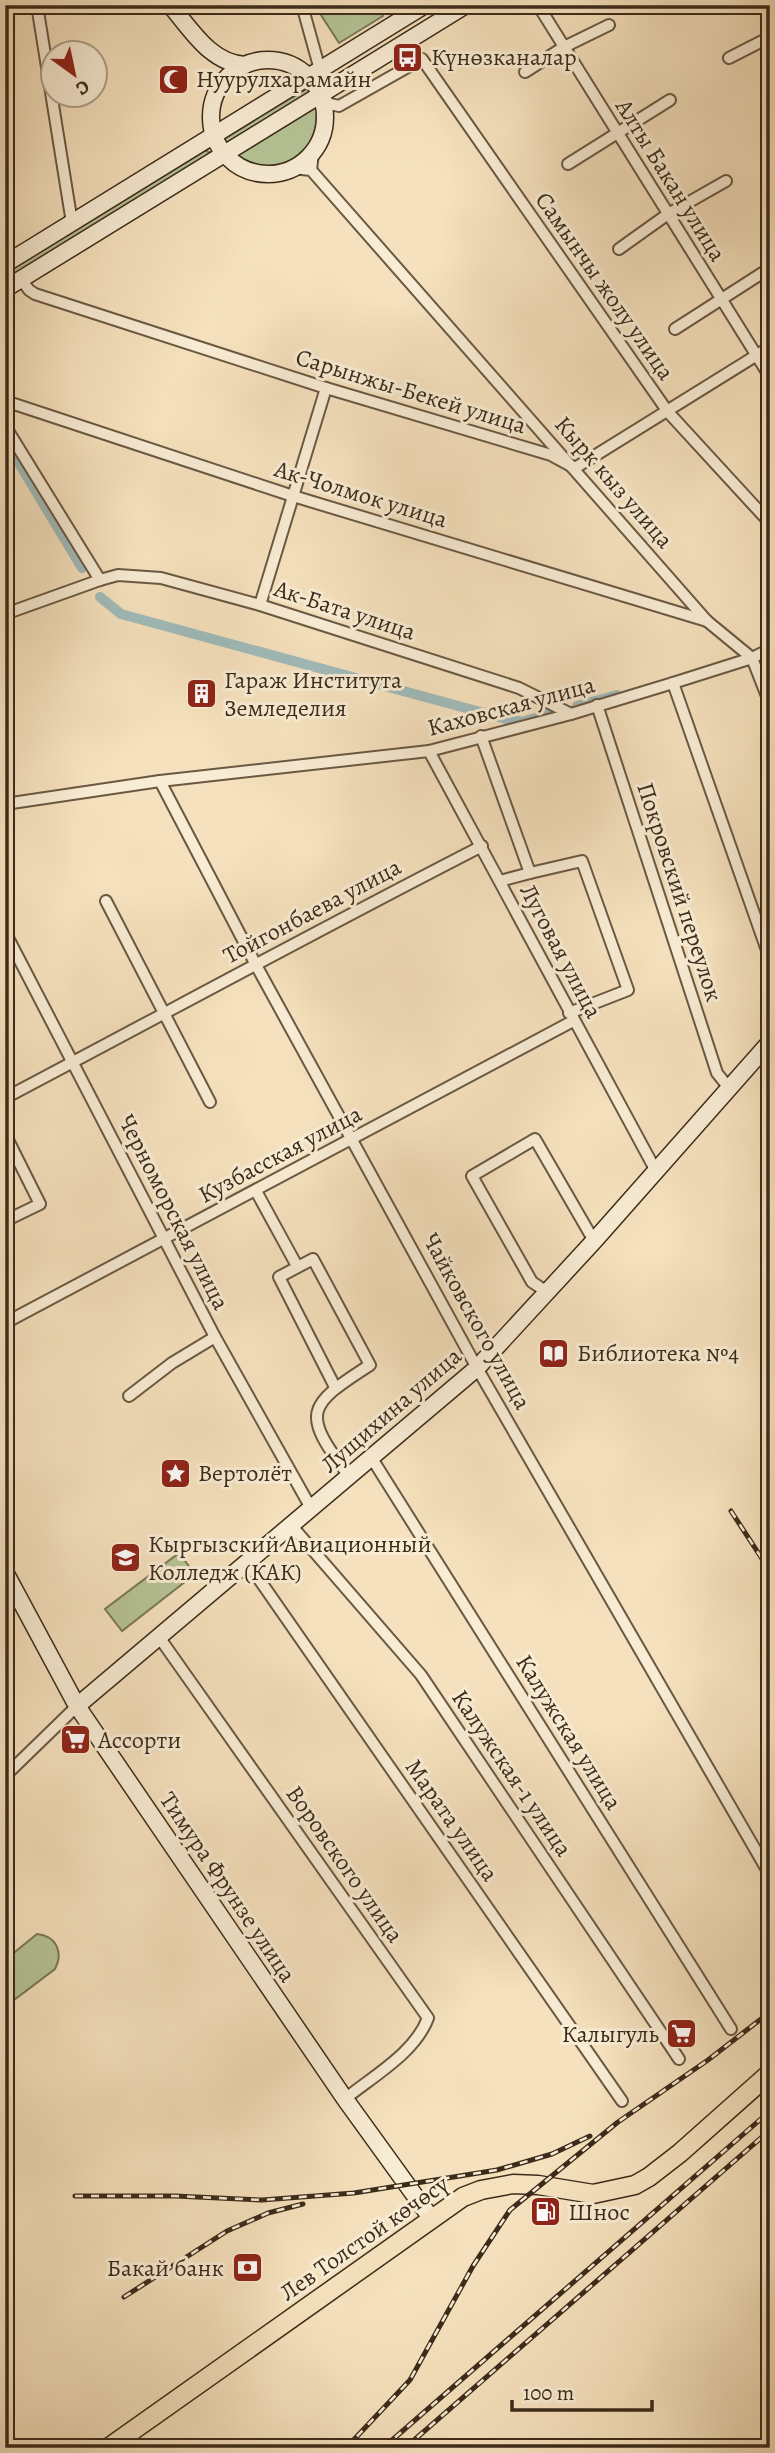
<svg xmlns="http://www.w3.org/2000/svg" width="775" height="2453" viewBox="0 0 775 2453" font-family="Alegreya,serif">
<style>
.green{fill:#b6c496;stroke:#797858;stroke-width:2}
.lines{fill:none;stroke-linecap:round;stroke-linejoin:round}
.canal{stroke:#a0bbbb;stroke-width:10}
.street-casing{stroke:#6a5843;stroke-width:14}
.secondary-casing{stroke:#3c2b1a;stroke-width:19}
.primary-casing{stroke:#3c2b1a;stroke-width:21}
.street{stroke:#f8ecd4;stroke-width:10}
.secondary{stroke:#f8ecd4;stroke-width:16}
.primary{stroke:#f5e1bd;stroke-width:18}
.rail-casing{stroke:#3c2b1a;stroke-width:5}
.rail{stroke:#f8ecd4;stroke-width:2.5;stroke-dasharray:8;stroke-linecap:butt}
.labels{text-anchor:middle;stroke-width:6;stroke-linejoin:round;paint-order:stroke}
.poi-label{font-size:24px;fill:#3c2b1a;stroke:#f8ecd4;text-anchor:start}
.street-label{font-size:24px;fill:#3c2b1a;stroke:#f8ecd4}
</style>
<rect width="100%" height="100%" fill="#f5e1bd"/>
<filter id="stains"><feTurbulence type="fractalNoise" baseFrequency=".00286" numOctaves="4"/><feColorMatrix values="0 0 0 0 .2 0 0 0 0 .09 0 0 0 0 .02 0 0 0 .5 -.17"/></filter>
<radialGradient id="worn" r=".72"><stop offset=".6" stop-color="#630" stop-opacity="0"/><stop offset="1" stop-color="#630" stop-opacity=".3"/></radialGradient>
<g class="green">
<polygon points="338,5 377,5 383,16 339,43 321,15"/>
<polygon points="310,87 313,93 225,144 224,138"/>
<path d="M317,107C319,157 280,181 237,156Z"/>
<polygon points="204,150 211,153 5,283 5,272"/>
<polygon points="179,1553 195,1574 122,1631 105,1609"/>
<path d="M37,1934C56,1936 64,1952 55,1969L14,2000L5,2001V1960Z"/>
</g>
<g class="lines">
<g class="canal">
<polyline points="5,440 82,568"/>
<polyline points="100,597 121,614 506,719 522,722 549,714"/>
<polyline points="577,706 617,695"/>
</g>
<defs>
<g id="street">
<polyline points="37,5 72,223"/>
<polyline points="302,5 320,70"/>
<polyline points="538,5 770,377"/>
<polyline points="769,5 770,7"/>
<polyline points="729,58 770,37"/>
<polyline points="525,72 564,47 609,25"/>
<polyline points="321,95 330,104 339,106 422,59 668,412 770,523"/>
<polyline points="568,164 670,100"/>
<polyline points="292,168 311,170 707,621 752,658 770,704"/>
<polyline points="311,170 313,153"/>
<polyline points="619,249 668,214 726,181"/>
<polyline points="21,279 29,290 35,294 326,388 551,455 575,468 770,347"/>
<polyline points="675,329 770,268"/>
<polyline points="5,401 293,496 707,621"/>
<polyline points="5,426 100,580 5,614"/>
<polyline points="100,580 118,575 161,578 260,605 519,688 571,714"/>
<polyline points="260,605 326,388"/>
<polyline points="673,683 770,959"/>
<polyline points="597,705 717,1073 729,1088"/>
<polyline points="481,736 530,873 582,861 628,990 569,1013"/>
<polyline points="429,751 656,1171"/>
<polyline points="160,781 256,965 477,1368 770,1875"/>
<polyline points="5,804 160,781 429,751 571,714 673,683 752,658 770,649"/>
<polyline points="500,881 530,873"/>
<polyline points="106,901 210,1102"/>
<polyline points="5,932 215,1337 311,1508"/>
<path d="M5,1098C164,1014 322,928 482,846"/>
<polyline points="5,1134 40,1204 5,1221"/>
<polyline points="256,1191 297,1266"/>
<polyline points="547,1292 532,1282 472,1176 535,1139 594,1241"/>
<polyline points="5,1323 573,1021"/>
<path d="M335,1387L279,1277L313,1259L370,1365C306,1406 301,1413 349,1476"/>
<polyline points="129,1396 172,1363 215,1337"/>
<polyline points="371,1457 731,2029"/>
<polyline points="291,1525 421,1675 679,2059"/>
<polyline points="247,1562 622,2101"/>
<path d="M159,1637L428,2018C415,2053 373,2076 345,2099"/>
<polyline points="5,1776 77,1706"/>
</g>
<g id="secondary">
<path d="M170,5C191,29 210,63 245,65"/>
<circle cx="268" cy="117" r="57"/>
<polyline points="5,264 425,5"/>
<polyline points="5,289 466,5"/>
<polyline points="5,1572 77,1706 345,2099 431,2218"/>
<polyline points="77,1706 477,1368 594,1241 770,1042"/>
</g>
<polyline id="primary" points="108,2448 463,2197 481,2190 513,2184 538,2185 593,2194 635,2185 649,2177 680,2153 770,2073"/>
</defs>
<use href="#street" class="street-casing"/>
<use href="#secondary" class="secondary-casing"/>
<use href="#primary" class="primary-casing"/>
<use href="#street" class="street"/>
<use href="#secondary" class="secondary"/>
<use href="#primary" class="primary"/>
<defs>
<g id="rail">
<polyline points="731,1511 770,1571"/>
<polyline points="75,2196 175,2196 262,2200 354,2193 497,2170 552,2154 590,2136"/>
<polyline points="124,2297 227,2231 268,2213 303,2204"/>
<polyline points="346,2448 410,2380 473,2266 510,2210 618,2122 708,2060 770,2012"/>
<polyline points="383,2448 770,2111"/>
<polyline points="405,2448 770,2130"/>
</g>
</defs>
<use href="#rail" class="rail-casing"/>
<use href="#rail" class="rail"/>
</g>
<defs>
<symbol id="bus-square" viewBox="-11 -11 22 22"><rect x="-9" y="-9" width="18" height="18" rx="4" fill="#8f2418" stroke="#f8ecd4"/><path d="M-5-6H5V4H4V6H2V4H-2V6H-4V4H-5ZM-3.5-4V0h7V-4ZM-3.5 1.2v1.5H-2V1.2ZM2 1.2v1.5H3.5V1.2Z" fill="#fff"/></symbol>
<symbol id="mosque-square" viewBox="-11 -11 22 22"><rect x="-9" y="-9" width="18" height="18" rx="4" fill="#8f2418" stroke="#f8ecd4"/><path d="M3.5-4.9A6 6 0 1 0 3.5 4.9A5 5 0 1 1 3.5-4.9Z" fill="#fff"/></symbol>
<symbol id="building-square" viewBox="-11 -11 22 22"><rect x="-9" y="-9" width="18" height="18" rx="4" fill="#8f2418" stroke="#f8ecd4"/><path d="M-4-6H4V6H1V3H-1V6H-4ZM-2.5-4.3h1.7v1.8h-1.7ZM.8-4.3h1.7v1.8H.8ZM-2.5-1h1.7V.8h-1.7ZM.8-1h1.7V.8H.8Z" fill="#fff"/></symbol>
<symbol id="library-square" viewBox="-11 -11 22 22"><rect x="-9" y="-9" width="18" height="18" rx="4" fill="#8f2418" stroke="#f8ecd4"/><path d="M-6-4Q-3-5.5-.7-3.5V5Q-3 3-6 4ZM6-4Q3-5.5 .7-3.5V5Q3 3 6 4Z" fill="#fff"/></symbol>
<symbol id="sight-square" viewBox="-11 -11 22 22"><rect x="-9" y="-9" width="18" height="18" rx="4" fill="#8f2418" stroke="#f8ecd4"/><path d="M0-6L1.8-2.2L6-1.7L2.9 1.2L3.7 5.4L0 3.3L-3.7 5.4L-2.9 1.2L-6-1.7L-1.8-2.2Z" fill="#fff"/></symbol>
<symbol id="university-square" viewBox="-11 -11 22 22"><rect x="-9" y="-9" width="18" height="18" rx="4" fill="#8f2418" stroke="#f8ecd4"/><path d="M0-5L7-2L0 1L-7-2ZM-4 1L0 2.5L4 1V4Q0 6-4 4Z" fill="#fff"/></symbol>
<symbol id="supermarket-square" viewBox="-11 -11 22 22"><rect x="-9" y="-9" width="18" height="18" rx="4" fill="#8f2418" stroke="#f8ecd4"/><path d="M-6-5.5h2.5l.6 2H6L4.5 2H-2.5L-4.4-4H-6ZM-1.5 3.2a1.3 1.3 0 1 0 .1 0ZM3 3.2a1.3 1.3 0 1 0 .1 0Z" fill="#fff"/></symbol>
<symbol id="fuel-square" viewBox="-11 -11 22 22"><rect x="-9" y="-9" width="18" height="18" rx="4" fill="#8f2418" stroke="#f8ecd4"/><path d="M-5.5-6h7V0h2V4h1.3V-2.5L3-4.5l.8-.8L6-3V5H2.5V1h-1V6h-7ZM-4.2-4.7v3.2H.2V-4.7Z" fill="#fff"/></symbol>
<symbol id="bank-square" viewBox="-11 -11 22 22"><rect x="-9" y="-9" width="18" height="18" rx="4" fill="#8f2418" stroke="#f8ecd4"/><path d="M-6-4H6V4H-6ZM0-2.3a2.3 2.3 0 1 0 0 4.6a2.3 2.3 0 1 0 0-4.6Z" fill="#fff"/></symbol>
</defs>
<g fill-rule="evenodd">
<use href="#bus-square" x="390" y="40" width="35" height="35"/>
<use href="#mosque-square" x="156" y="62" width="35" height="35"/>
<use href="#building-square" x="184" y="676" width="35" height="35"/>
<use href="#library-square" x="536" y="1336" width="35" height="35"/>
<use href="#sight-square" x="158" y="1456" width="35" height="35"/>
<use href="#university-square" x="108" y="1540" width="35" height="35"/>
<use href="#supermarket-square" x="58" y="1722" width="35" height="35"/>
<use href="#supermarket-square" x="664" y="2016" width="35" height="35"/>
<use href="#fuel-square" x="528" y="2194" width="35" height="35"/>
<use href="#bank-square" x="230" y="2250" width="35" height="35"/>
</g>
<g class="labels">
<g class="poi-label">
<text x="431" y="65">Күнөзканалар</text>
<text x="196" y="87">Нуурулхарамайн</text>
<text x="224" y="688">Гараж Института<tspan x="224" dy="28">Земледелия</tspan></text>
<text x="577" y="1361">Библиотека №4</text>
<text x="198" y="1481">Вертолёт</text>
<text x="148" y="1552">Кыргызский Авиационный<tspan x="148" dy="28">Колледж (КАК)</tspan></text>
<text x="98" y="1748">Ассорти</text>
<text x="659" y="2042" text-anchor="end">Калыгуль</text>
<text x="568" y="2220">Шнос</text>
<text x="224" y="2276" text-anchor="end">Бакай банк</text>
</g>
<g class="street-label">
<text transform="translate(671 180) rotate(58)" y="8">Алты Бакан улица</text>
<text transform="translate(605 286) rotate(55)" y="8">Самынчы жолу улица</text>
<text transform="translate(411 391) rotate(17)" y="8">Сарынжы-Бекей улица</text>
<text transform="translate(614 482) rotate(49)" y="8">Кырк кыз улица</text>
<text transform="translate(361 494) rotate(17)" y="8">Ак-Чолмок улица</text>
<text transform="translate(345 610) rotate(18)" y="8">Ак-Бата улица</text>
<text transform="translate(511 706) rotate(-15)" y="8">Каховская улица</text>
<text transform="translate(680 892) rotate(72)" y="8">Покровский переулок</text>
<text transform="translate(312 911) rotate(-28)" y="8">Тойгонбаева улица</text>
<text transform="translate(561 951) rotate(62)" y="8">Луговая улица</text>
<text transform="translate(280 1154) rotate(-28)" y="8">Кузбасская улица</text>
<text transform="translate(174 1212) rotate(63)" y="8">Черноморская улица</text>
<text transform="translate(477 1321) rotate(61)" y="8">Чайковского улица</text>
<text transform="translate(391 1410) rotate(-41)" y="8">Лущихина улица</text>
<text transform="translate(569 1732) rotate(58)" y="8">Калужская улица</text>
<text transform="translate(512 1773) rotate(56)" y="8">Калужская-1 улица</text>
<text transform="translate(452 1820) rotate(55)" y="8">Марата улица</text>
<text transform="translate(345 1864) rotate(55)" y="8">Воровского улица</text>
<text transform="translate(228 1887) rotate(56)" y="8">Тимура Фрунзе улица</text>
<text transform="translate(364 2238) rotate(-35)" y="8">Лев Толстой көчөсү</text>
</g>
</g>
<rect width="775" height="2453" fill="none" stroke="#f5e1bd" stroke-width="28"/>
<rect x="7" y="7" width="761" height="2439" fill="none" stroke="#3c2b1a" stroke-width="3.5"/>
<rect x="14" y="14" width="747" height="2425" fill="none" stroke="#3c2b1a" stroke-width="2"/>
<g transform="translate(74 74) rotate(147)"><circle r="33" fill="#f8ecd4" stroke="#ad9f8a" stroke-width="2"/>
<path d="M0-5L12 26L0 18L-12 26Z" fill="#8f2418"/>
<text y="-10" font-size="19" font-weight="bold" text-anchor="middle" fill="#3c2b1a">С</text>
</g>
<path d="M512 2400v10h140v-10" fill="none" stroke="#3c2b1a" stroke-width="3.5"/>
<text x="523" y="2400" font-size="21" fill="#3c2b1a" stroke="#f8ecd4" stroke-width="5" paint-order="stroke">100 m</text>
<rect width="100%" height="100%" filter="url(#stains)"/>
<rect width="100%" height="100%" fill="url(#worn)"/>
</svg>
